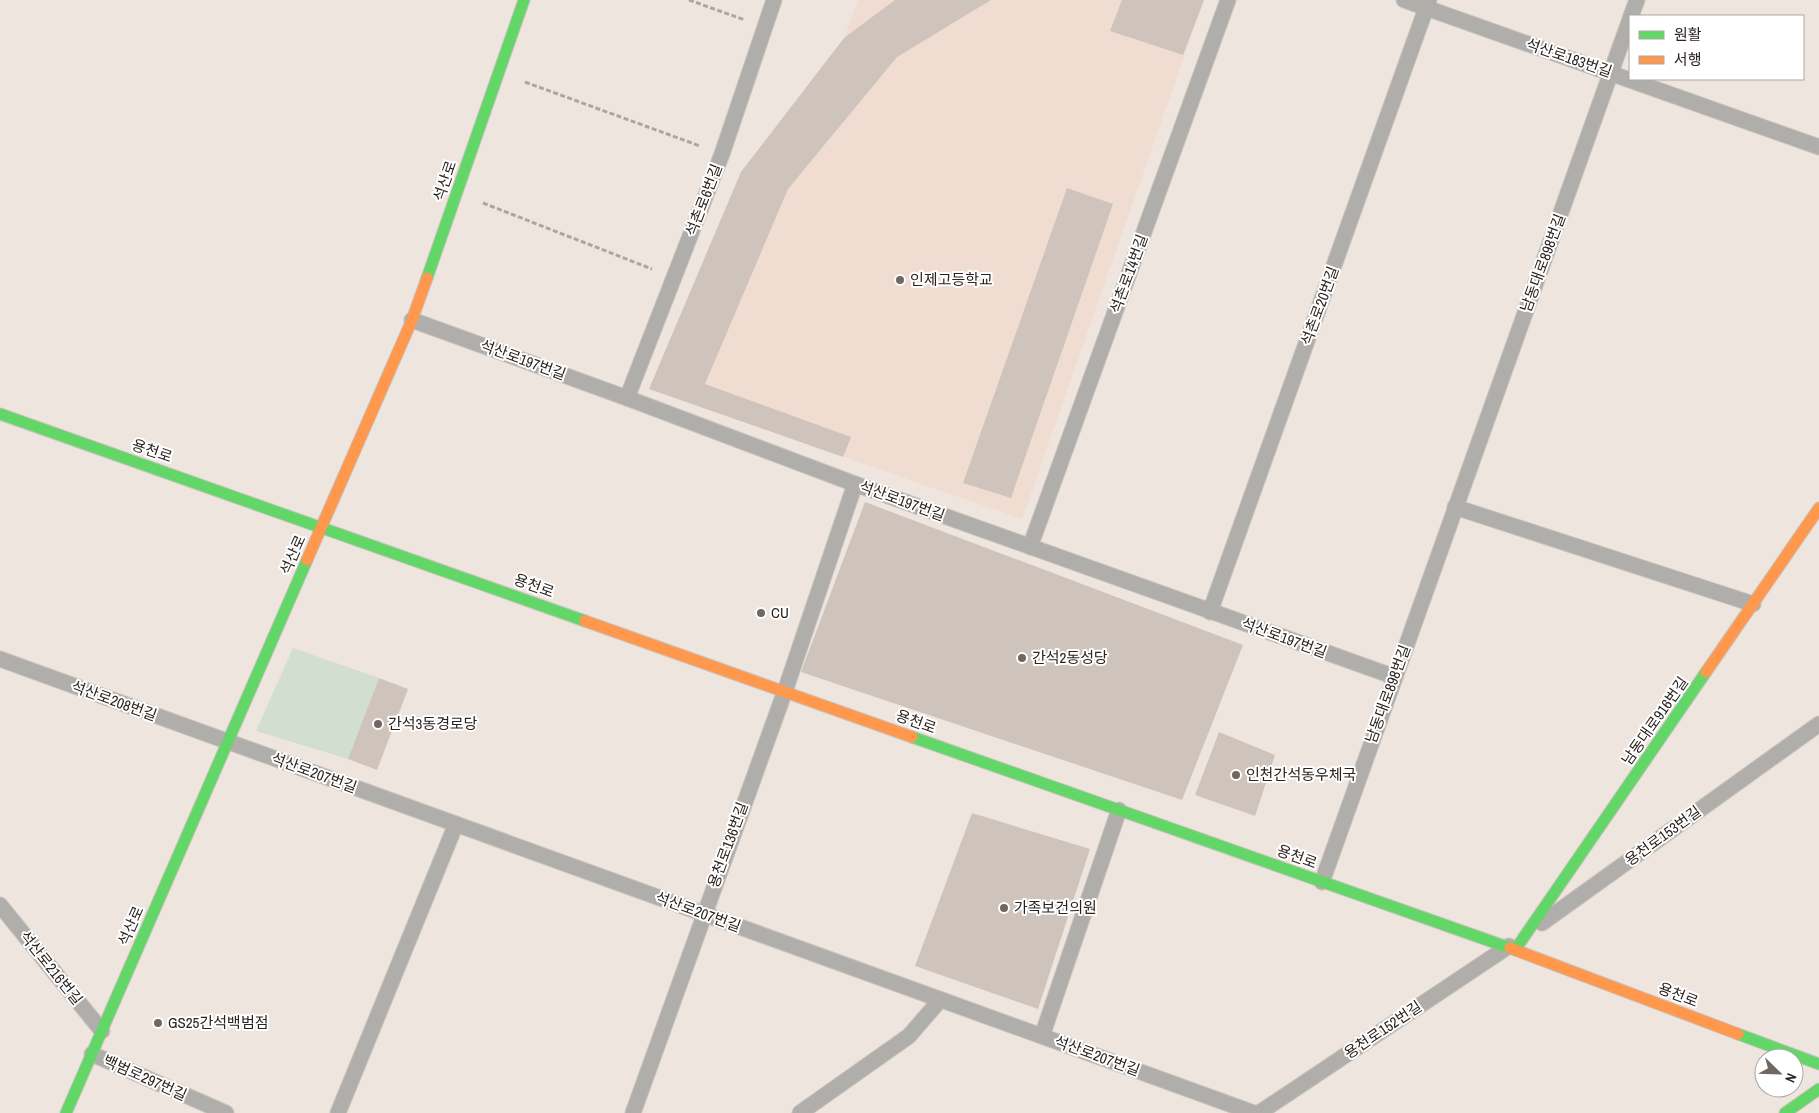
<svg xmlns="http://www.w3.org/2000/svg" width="1819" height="1113" viewBox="0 0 1819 1113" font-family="'Archivo Narrow','Noto Sans KR',sans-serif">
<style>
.built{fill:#f0dcd1}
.green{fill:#d1ded0}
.building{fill:#cec4bc}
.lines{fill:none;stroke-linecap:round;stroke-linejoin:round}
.lane-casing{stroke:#cac3be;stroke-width:17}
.fast-casing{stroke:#cac3be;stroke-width:13}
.slow-casing{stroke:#cac3be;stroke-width:13}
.path{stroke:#a9a7a4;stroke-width:3;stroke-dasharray:5 2.5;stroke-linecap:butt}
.lane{stroke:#b0aeaa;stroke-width:15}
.fast{stroke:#63d668;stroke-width:11}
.slow{stroke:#ff974d;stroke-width:11}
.poi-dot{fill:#706762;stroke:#fff;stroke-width:2}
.labels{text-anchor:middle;stroke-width:4;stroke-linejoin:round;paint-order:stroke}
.street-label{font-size:15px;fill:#2b231f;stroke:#fff}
.poi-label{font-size:15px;fill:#2b231f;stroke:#fff;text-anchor:start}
</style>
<rect width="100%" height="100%" fill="#efe5df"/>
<polygon class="built" points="858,0 1204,0 1022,519 649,389 741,172 844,38"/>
<polygon class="green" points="293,648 379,678 348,759 256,731"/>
<g class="building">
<polygon points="895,0 991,0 897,57 788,189 705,384 851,437 843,457 649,389 741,172 844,38"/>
<polygon points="1122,0 1204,0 1183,55 1110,31"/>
<polygon points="1067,188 1113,204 1011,498 963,483"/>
<polygon points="865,502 1243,645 1182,800 801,672"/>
<polygon points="379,678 408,689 377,770 348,759"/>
<polygon points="1219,732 1275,755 1255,816 1195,795"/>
<polygon points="972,813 1090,849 1038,1009 915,966"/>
</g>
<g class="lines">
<defs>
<g id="lane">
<polyline points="1404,0 1819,147"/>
<polyline points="1631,16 1637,0"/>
<polyline points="412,320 627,398 855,484 1395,677"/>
<polyline points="627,398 722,154 774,0"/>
<polyline points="1455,507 1753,604"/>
<polyline points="1030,547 1228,0"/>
<polyline points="1210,612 1429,0"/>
<polyline points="0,659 1254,1113"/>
<polyline points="1322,882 1630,19"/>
<polyline points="0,905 102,1031"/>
<polyline points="1542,923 1819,724"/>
<polyline points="1042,1036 1119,810"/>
<polyline points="92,1054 226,1113"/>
<polyline points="338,1113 456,824"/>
<polyline points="633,1113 785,691 855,484"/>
<polyline points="800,1113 909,1036 940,1000"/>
<polyline points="1259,1113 1509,946"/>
</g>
<g id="fast">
<polyline points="427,278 524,0"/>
<polyline points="0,414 585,621"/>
<polyline points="912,737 1510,948"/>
<polyline points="1515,950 1706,672"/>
<polyline points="1738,1034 1819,1064"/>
<polyline points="66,1113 307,560"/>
<polyline points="1785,1113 1819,1089"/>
</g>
<g id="slow">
<polyline points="307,560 412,320 427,278"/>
<polyline points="585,621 912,737"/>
<polyline points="1706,672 1819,508"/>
<polyline points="1510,948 1738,1034"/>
</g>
</defs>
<use href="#lane" class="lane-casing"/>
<use href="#fast" class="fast-casing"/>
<use href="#slow" class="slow-casing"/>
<g class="path">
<polyline points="689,0 745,20"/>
<polyline points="525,82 700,146"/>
<polyline points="483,203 652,269"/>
</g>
<use href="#lane" class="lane"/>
<use href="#fast" class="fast"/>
<use href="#slow" class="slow"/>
</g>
<g class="poi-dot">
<circle cx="900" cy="280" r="5"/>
<circle cx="761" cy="613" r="5"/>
<circle cx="1022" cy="658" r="5"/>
<circle cx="378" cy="724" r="5"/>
<circle cx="1236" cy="775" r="5"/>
<circle cx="1004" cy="908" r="5"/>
<circle cx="158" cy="1023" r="5"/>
</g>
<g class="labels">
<g class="street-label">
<text transform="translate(1569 58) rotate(19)" y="5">석산로183번길</text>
<text transform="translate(445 181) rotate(-71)" y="5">석산로</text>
<text transform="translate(704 200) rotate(-69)" y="5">석촌로6번길</text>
<text transform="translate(1543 263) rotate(-70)" y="5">남동대로898번길</text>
<text transform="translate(1129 274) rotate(-70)" y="5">석촌로14번길</text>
<text transform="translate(1320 306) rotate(-70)" y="5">석촌로20번길</text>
<text transform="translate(523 360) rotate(20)" y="5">석산로197번길</text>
<text transform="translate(152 451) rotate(19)" y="5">용천로</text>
<text transform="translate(902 501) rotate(20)" y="5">석산로197번길</text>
<text transform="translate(293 555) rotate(-66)" y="5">석산로</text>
<text transform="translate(534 586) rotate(20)" y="5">용천로</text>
<text transform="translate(1284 638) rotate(20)" y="5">석산로197번길</text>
<text transform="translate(1388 694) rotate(-70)" y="5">남동대로898번길</text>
<text transform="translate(114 701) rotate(20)" y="5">석산로208번길</text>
<text transform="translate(1655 721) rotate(-55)" y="5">남동대로916번길</text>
<text transform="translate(916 722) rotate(20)" y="5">용천로</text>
<text transform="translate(314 773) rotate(20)" y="5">석산로207번길</text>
<text transform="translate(1663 836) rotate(-36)" y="5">용천로153번길</text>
<text transform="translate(728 845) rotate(-70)" y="5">용천로136번길</text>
<text transform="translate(1297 857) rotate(20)" y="5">용천로</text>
<text transform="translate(698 912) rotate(20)" y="5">석산로207번길</text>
<text transform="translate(131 926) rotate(-66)" y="5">석산로</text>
<text transform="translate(51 968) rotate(51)" y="5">석산로216번길</text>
<text transform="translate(1678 995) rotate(21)" y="5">용천로</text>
<text transform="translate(1383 1030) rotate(-34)" y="5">용천로152번길</text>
<text transform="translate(1097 1056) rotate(20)" y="5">석산로207번길</text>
<text transform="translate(145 1078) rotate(24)" y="5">백범로297번길</text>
</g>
<g class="poi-label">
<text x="910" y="285">인제고등학교</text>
<text x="771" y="618">CU</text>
<text x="1032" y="663">간석2동성당</text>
<text x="388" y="729">간석3동경로당</text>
<text x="1246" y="780">인천간석동우체국</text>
<text x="1014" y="913">가족보건의원</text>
<text x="168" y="1028">GS25간석백범점</text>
</g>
</g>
<rect x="1629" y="15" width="175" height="65" fill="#ffffff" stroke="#aaa7a5"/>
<rect x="1639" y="31" width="25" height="8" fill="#63d668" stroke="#aaa7a5"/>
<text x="1674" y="40" font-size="15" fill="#2b231f">원활</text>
<rect x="1639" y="56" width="25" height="8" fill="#ff974d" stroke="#aaa7a5"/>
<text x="1674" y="65" font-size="15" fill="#2b231f">서행</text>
<g transform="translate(1779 1073) rotate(113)"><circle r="24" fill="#ffffff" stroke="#aaa7a5"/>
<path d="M0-4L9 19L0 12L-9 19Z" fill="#706762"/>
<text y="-8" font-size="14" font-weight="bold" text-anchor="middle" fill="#2b231f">N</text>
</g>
</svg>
